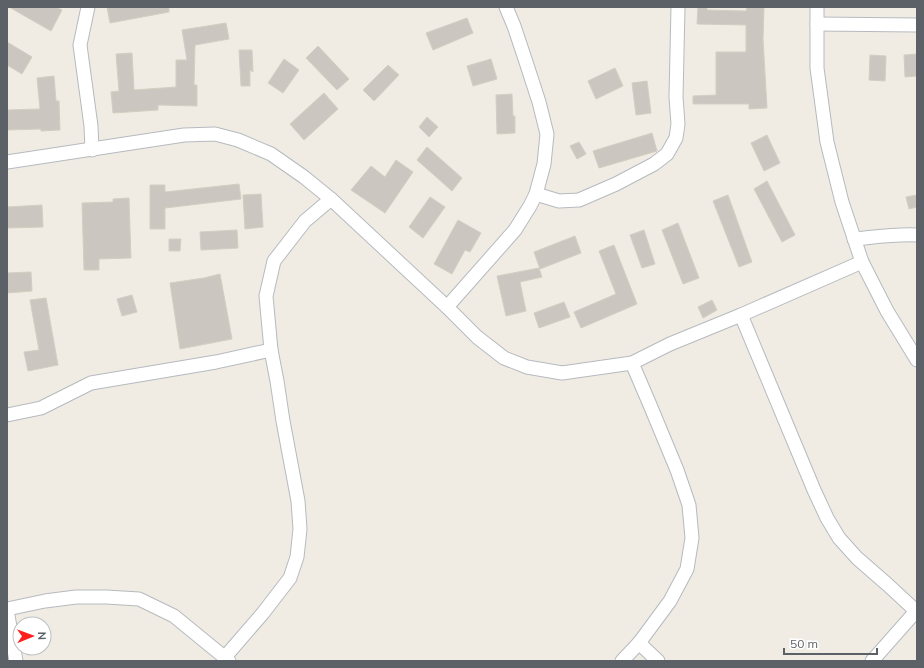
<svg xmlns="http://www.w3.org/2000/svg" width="924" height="668" viewBox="0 0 924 668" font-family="Mulish,sans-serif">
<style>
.building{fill:#cbc7c0;stroke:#d5cdc1}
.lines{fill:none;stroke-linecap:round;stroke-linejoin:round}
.minor-casing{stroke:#b6babf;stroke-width:15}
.minor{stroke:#fff;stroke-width:13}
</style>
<rect width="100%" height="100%" fill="#f0ece3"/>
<g class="building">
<polygon points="9,7 56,7 62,10 51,31"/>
<polygon points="107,7 169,7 169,12 110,23"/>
<polygon points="698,7 707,7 707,10 746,11 747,7 764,7 763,39 767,108 749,109 749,104 693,104 693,96 716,95 716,52 746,52 746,25 697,24"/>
<polygon points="467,18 473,33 433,50 426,33"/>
<polygon points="226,23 229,39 195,45 194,85 197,85 197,106 158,105 158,110 113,113 111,92 119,91 116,54 132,53 134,90 176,87 176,60 187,60 182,30"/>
<polygon points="7,42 32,57 22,74 7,65"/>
<polygon points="318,46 349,79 337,90 306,58"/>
<polygon points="239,50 252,50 253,72 250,70 250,86 241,86"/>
<polygon points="917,54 917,76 905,77 904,55"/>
<polygon points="870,55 886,56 885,81 869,80"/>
<polygon points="284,59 299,70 283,93 268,83"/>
<polygon points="491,59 497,79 473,86 467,66"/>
<polygon points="388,65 399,75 374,101 363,90"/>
<polygon points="615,68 623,86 596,99 588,81"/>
<polygon points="54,76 56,101 59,101 60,130 41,131 41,129 7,130 7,110 40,109 37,78"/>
<polygon points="647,81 651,113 636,115 632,83"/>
<polygon points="324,93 338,109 304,140 290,124"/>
<polygon points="512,94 513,116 515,116 515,133 497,134 496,95"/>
<polygon points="427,117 438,127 429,137 419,127"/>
<polygon points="652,133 657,151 599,168 593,151"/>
<polygon points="767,135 780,163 764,171 751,143"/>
<polygon points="579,142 586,154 577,159 570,146"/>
<polygon points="427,147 462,178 452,191 417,160"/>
<polygon points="396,160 413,172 385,213 351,190 371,166 385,177"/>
<polygon points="767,181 795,235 782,242 754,189"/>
<polygon points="239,184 241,199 165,208 165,229 150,229 150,185 165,185 165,192"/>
<polygon points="261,194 263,227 245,229 243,195"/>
<polygon points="728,195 752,262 739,267 713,201"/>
<polygon points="917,195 917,207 909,209 906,197"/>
<polygon points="430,197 445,207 423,238 409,227"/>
<polygon points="129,198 131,258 99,259 99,270 84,270 82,203 113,202 113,199"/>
<polygon points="42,205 43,227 7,228 7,207"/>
<polygon points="458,220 481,233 470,252 465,250 452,274 434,264"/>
<polygon points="678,223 699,278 683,284 662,230"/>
<polygon points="237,230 238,248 201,250 200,232"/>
<polygon points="644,230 655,264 642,268 630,235"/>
<polygon points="575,236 581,253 540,269 534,252"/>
<polygon points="169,239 181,239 180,251 169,251"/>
<polygon points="614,245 637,304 581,328 574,312 616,294 599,251"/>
<polygon points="539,268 542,277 520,282 526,311 506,316 497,276"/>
<polygon points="31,272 32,291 7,293 7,273"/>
<polygon points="220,274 232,339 180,349 170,283 204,278"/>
<polygon points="132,295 137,312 122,316 117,299"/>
<polygon points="46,298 58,365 28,371 24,352 39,350 30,300"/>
<polygon points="712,300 717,310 703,318 698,307"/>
<polygon points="564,302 570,317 539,328 534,313"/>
</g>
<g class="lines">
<defs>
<g id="minor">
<polyline points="88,7 80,45 91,126 92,150"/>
<polyline points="817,7 817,68 827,142 842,202 862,262 887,311 917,360"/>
<polyline points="817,24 917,25"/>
<polyline points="7,162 184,135 215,134 238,140 271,154 304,177 331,199 447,307 477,337 504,358 527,367 562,373 632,363 670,344 741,315 862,262"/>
<polyline points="536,194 559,201 579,200 616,184 654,164 667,154 676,138 678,124 676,97 678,7"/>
<path d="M854,239C875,237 896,234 917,235"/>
<polyline points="447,307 515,230 530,206 536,194 544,164 547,134 539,102 526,62 514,26 506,7"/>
<polyline points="741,315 814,490 827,518 839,538 857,558 888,585 916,611"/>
<polyline points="7,415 41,408 91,383 216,362 271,350"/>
<polyline points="7,609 45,601 76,597 106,597 139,599 174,616 229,661"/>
<polyline points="7,610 16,661"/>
<polyline points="639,643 658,661"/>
<polyline points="225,657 263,613 290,578 297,557 300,529 298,501 283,421 277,381 271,350 266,296 274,261 305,221 331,199"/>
<polyline points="622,661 639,643 670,601 687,569 692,538 689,505 677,470 650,405 632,363"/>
<polyline points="872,661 917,610"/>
</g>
</defs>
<use href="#minor" class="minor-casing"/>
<use href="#minor" class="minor"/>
</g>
<rect width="924" height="668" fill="none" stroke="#5b6166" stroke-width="16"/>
<g transform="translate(32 636) rotate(89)"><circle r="19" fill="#ffffff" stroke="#bdc0c2"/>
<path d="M0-3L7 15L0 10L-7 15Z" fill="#fc1f1d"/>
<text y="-6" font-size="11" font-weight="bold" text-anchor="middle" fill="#5b6166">N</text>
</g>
<path d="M784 648v6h93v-6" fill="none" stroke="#5b6166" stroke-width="2"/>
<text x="790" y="648" font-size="12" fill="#5b6166" stroke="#ffffff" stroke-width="3" paint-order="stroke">50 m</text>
</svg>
